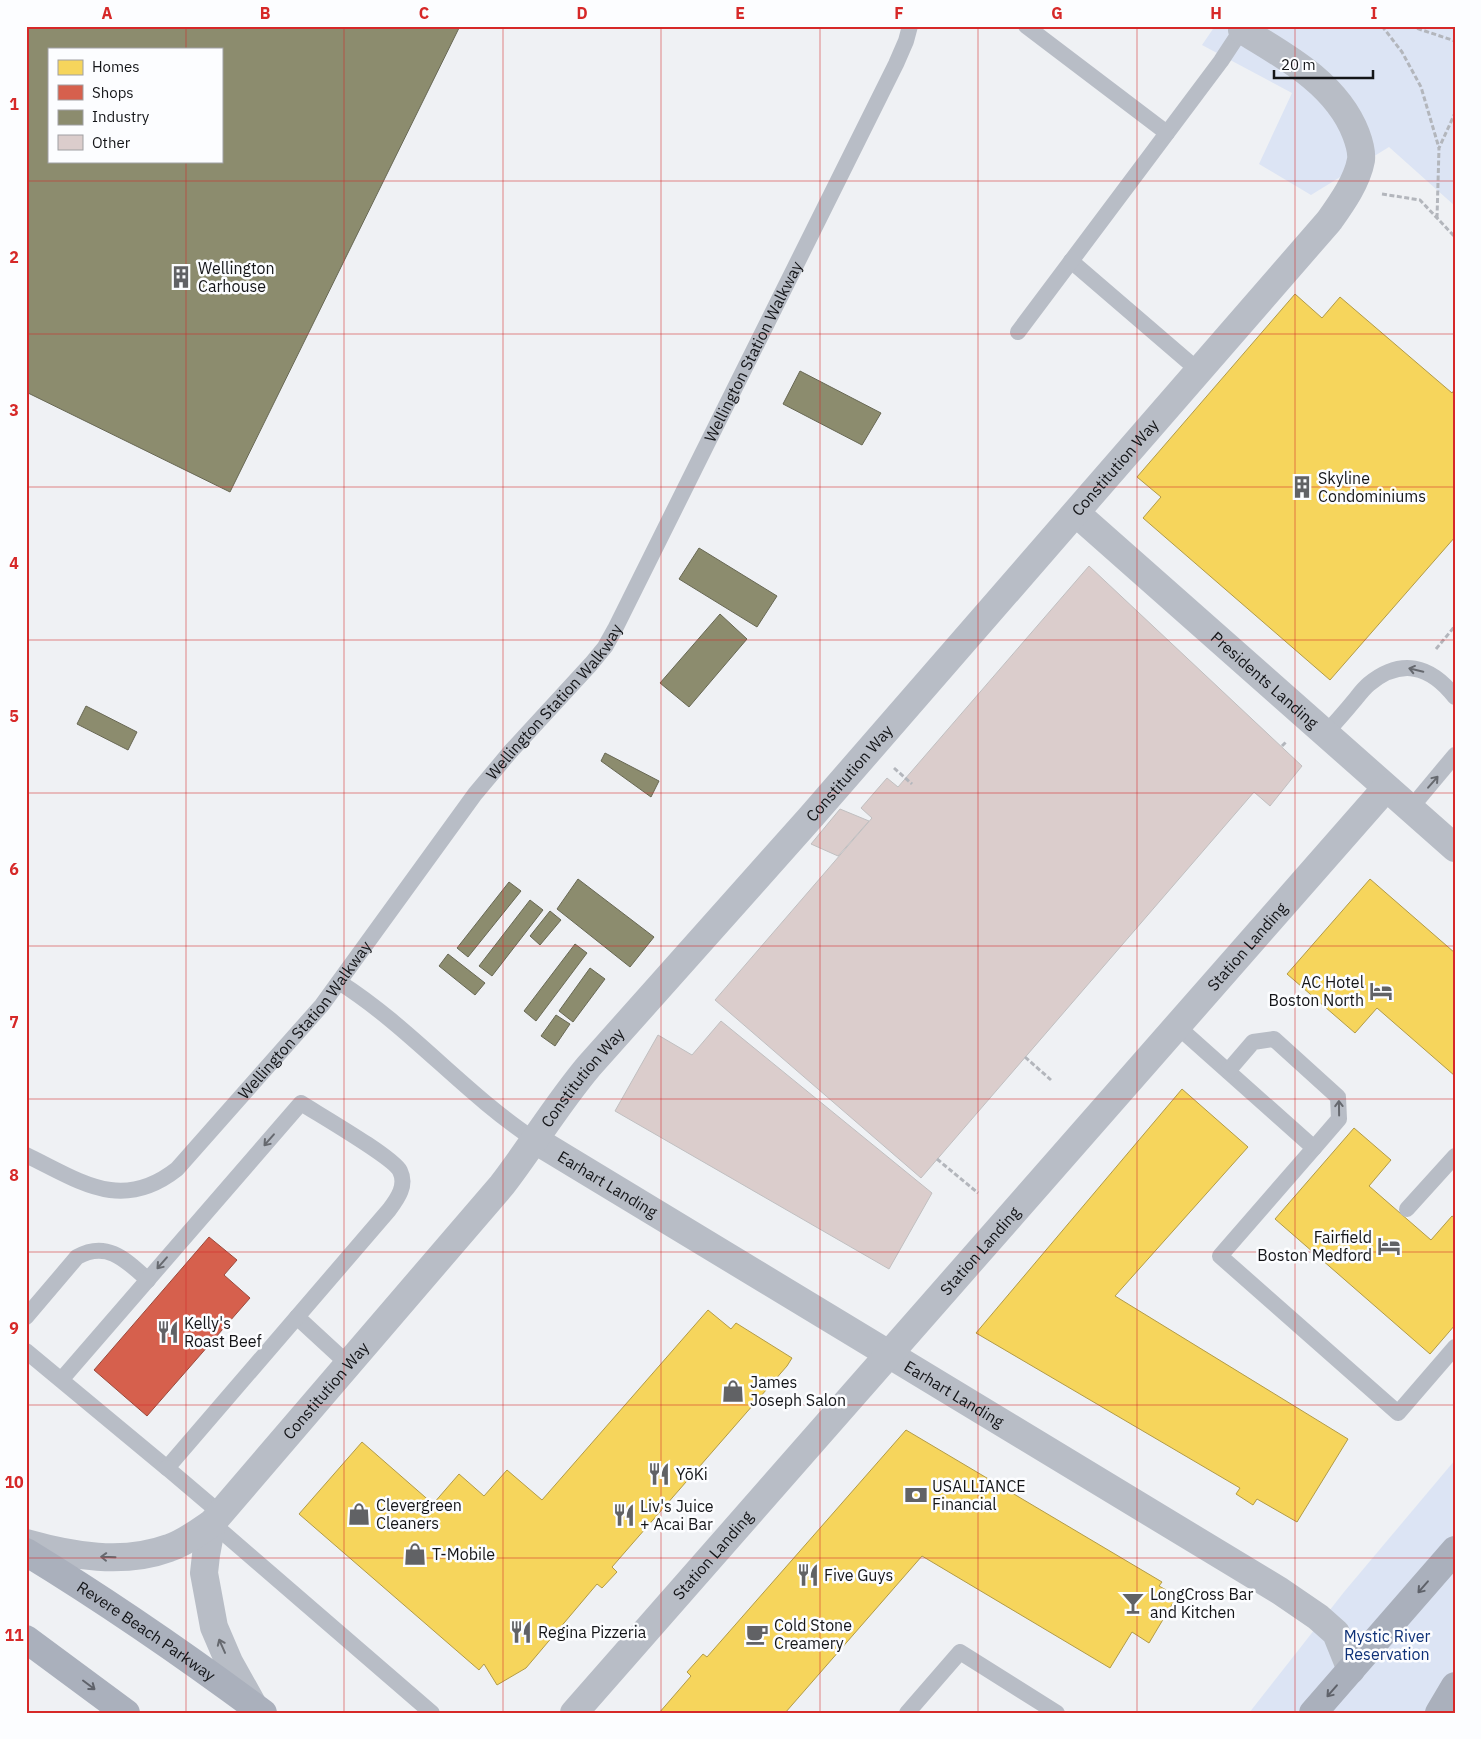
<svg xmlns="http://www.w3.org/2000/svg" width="1481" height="1739" viewBox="0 0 1481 1739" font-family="'IBM Plex Sans',sans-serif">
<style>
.green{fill:#dce4f4}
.homes{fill:#f6d55c;stroke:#b29b48}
.shops{fill:#d6604d;stroke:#9c4a3d}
.industry{fill:#8c8c6e;stroke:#686854;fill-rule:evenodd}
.building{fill:#dbcdcc;stroke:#c0bfc0}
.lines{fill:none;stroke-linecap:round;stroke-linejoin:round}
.path{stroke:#b3b6bc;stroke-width:3;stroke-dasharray:5 2.5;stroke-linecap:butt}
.lane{stroke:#b8bdc6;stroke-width:16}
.street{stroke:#b8bdc6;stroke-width:28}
.highway{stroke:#aab0bc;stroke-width:28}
.oneway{stroke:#66696f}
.oneway2{stroke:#5f626a}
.grid{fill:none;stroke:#d62828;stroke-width:1;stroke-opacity:0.55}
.labels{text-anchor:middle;stroke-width:5;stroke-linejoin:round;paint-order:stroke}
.poi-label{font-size:16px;fill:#141518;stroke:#fcfdff;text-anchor:start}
.street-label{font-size:16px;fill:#141518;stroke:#fcfdff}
.park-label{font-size:16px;fill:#0e3178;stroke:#fcfdff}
.neatline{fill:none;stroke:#d62828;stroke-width:2}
.grid-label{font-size:16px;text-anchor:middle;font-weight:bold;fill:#d62828}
</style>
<rect width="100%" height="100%" fill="#eff1f4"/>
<g class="green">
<polygon points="1215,26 1455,26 1455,206 1389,147 1311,195 1259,164 1292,93 1202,45"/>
<polygon points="1455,1460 1455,1713 1249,1713 1344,1592"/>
</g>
<g class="homes">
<polygon points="1295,294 1322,318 1340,297 1452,393 1455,389 1455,537 1330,680 1143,518 1161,497 1137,477"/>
<polygon points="1370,879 1455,953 1455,1076 1377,1008 1355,1033 1287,974"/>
<polygon points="1182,1089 1248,1147 1115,1296 1348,1439 1297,1522 1257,1499 1253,1505 1236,1494 1240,1488 976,1333"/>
<polygon points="1354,1128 1391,1160 1369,1186 1431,1240 1452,1216 1455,1218 1455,1325 1430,1354 1275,1219"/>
<polygon points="708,1310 731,1329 736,1323 792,1358 787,1366 612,1567 617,1572 602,1588 597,1584 526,1668 497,1685 484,1664 479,1670 299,1514 362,1442 433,1504 459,1474 484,1496 507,1470 542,1500"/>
<polygon points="906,1430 1162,1582 1159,1586 1177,1596 1149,1643 1132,1632 1110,1668 922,1556 785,1713 659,1713 691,1676 687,1672 703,1654 707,1657"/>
</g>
<polygon class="shops" points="209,1237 237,1260 224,1275 250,1298 147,1416 94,1370"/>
<g class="industry">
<path d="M26,26H460L230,492L26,392ZM49,49H221V161H49Z"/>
<polygon points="800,371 881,413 862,445 783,404"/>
<polygon points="699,548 777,596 757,627 679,579"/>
<polygon points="720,614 747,639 689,707 660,683"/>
<polygon points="86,706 137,732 128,750 77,724"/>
<polygon points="605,753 659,781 651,797 601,761"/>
<polygon points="578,879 654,937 630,967 557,909"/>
<polygon points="509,882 521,891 468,957 457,948"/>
<polygon points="530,900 543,910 492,976 479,966"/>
<polygon points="550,911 561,920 540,945 530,936"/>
<polygon points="575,944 587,953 536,1021 524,1011"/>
<polygon points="448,954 485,983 475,995 439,966"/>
<polygon points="590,968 605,979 573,1022 559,1011"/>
<polygon points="556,1015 570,1024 555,1046 541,1036"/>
</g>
<g class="building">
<polygon points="1089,566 1302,766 1270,806 1254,792 921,1178 715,1000 872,818 861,808 887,778 898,787"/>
<polygon points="840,809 869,821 838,856 811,844"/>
<polygon points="721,1021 932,1193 889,1269 615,1111 658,1035 692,1055"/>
</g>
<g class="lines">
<g class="path">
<polyline points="1382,26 1402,52 1421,87 1439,148"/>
<polyline points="1410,26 1455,41"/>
<polyline points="1382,194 1420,200 1455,237"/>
<polyline points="1437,218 1439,148 1455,113"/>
<polyline points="1436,649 1455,626"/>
<polyline points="1282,746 1286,742"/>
<polyline points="894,768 912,784"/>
<polyline points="1025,1057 1051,1080"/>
<polyline points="937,1159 978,1193"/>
</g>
<g class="lane">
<polyline points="1026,26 1167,133"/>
<polyline points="1071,261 1199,371"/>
<polyline points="1018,332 1221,61 1244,26"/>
<path d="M1325,734C1335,723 1344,713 1353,702C1358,696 1363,689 1369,684C1401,658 1430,665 1455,697"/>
<polyline points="1410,809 1455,755"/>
<path d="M339,982C410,1027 465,1094 535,1140"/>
<polyline points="1177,1026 1314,1148 1220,1256 1398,1413 1455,1347"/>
<polyline points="1228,1071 1253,1042 1274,1039 1338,1097 1339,1119 1314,1148"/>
<path id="s1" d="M26,1155C80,1181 121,1213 177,1169L322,1005L475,794L511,751L591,664L605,647L615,629L896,64L906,41L910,26"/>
<polyline points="1407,1209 1455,1156"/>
<path d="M26,1317L77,1257C107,1240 126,1260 148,1280"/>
<polyline points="297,1317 348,1364"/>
<path d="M26,1351L167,1468L389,1210C398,1198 407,1185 400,1171C393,1157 318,1114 301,1103L61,1380"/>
<polyline points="167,1468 220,1513"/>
<polyline points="212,1523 432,1713"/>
<polyline points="907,1713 960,1652 1057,1713"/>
</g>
<g class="street">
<path id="s2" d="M1076,513L1455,848"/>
<path id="s3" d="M535,1140L1280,1591L1318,1617L1336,1633L1351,1670"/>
<polyline points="212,1523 206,1555 204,1573 214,1627 229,1662 253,1705"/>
<path id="s4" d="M26,1543C72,1556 123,1565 169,1548C184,1543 199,1532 212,1523L502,1185C532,1146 557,1104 589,1066L810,818L1329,221C1341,204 1357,182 1361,160C1362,152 1359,142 1356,134C1337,84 1285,56 1242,30"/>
<path id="s5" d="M574,1713L1386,788"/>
</g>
<g class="highway">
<path id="s6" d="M26,1552C108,1602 186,1656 263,1713"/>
<polyline points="26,1639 126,1713"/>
<polyline points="1313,1713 1455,1550"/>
<polyline points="1439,1713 1455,1686"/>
</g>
</g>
<defs><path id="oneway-shaft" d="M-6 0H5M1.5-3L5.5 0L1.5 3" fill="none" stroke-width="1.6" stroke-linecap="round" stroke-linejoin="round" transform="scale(1.25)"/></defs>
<g class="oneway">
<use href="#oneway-shaft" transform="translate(1416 670) rotate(-167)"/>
<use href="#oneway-shaft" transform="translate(1433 782) rotate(-49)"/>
<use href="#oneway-shaft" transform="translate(1339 1108) rotate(-91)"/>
<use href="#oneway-shaft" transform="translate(269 1140) rotate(131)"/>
<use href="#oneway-shaft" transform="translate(162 1263) rotate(131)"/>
<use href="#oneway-shaft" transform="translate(108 1557) rotate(-178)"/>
<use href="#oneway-shaft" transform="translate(222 1646) rotate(-114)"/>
</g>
<g class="oneway2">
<use href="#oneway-shaft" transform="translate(1423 1587) rotate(131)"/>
<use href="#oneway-shaft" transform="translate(89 1685) rotate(37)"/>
<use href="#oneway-shaft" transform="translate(1332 1691) rotate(131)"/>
</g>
<path class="grid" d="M186,26V49M344,26V1713M503,26V1713M661,26V1713M820,26V1713M978,26V1713M1137,26V1713M1295,26V1713M186,161V1713M26,181H1455M26,334H1455M26,487H1455M26,640H1455M26,793H1455M26,946H1455M26,1099H1455M26,1252H1455M26,1405H1455M26,1558H1455"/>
<defs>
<symbol id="building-bare" viewBox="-9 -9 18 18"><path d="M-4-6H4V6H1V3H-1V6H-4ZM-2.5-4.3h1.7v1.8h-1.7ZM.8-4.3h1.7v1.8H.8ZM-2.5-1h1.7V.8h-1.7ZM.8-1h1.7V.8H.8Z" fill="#616265" stroke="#fcfdff" stroke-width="2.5" paint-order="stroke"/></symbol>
<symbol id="hotel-bare" viewBox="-9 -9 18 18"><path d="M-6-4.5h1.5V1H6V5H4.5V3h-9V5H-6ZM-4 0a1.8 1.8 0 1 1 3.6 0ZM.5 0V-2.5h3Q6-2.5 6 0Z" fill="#616265" stroke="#fcfdff" stroke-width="2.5" paint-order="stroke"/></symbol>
<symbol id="restaurant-bare" viewBox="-9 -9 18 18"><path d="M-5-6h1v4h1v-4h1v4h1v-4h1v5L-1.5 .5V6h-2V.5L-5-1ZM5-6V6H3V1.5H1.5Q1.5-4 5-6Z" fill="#616265" stroke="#fcfdff" stroke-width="2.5" paint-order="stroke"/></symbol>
<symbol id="shop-bare" viewBox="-9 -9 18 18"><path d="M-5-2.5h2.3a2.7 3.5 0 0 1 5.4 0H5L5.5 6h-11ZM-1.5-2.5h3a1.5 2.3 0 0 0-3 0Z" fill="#616265" stroke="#fcfdff" stroke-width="2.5" paint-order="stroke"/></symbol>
<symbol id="bank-bare" viewBox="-9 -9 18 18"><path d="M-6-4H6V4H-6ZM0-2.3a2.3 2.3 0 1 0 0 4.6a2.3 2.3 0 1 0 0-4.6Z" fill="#616265" stroke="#fcfdff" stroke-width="2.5" paint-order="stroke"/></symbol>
<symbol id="bar-bare" viewBox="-9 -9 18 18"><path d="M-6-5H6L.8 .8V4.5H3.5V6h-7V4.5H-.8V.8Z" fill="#616265" stroke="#fcfdff" stroke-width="2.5" paint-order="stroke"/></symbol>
<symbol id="cafe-bare" viewBox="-9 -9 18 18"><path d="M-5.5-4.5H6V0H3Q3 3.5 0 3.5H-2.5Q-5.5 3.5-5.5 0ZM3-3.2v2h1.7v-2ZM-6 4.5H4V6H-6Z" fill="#616265" stroke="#fcfdff" stroke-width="2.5" paint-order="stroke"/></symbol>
</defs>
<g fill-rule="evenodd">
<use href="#building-bare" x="165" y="261" width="32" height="32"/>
<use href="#building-bare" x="1286" y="471" width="32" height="32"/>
<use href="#hotel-bare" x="1365" y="975" width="32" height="32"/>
<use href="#hotel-bare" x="1373" y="1230" width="32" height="32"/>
<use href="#restaurant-bare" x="152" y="1316" width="32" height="32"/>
<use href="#shop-bare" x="717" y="1375" width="32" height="32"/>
<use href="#restaurant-bare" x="643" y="1458" width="32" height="32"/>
<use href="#bank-bare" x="900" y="1479" width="32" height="32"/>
<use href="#shop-bare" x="343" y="1498" width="32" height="32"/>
<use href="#restaurant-bare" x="608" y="1499" width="32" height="32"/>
<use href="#shop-bare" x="399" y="1538" width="32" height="32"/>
<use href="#restaurant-bare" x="792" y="1559" width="32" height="32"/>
<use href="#bar-bare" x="1117" y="1587" width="32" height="32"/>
<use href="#restaurant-bare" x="505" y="1616" width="32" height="32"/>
<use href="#cafe-bare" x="741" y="1618" width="32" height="32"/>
</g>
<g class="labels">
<g class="poi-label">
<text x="198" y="274">Wellington<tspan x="198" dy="18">Carhouse</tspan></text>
<text x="1318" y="484">Skyline<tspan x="1318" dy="18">Condominiums</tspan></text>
<text x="1364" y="988" text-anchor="end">AC Hotel<tspan x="1364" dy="18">Boston North</tspan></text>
<text x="1372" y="1243" text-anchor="end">Fairfield<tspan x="1372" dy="18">Boston Medford</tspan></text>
<text x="184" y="1329">Kelly's<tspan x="184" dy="18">Roast Beef</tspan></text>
<text x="750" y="1388">James<tspan x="750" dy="18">Joseph Salon</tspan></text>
<text x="676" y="1480">YōKi</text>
<text x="932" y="1492">USALLIANCE<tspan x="932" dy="18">Financial</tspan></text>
<text x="376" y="1511">Clevergreen<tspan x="376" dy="18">Cleaners</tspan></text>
<text x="640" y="1512">Liv's Juice<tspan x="640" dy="18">+ Acai Bar</tspan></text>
<text x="432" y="1560">T-Mobile</text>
<text x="824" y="1581">Five Guys</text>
<text x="1150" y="1600">LongCross Bar<tspan x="1150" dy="18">and Kitchen</tspan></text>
<text x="774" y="1631">Cold Stone<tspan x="774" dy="18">Creamery</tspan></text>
<text x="538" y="1638">Regina Pizzeria</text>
</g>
<g class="street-label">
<text dy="6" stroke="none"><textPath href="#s1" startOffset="1170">Wellington Station Walkway</textPath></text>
<text dy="6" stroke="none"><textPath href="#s4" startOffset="1585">Constitution Way</textPath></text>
<text dy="6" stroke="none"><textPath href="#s2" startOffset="252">Presidents Landing</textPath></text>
<text dy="6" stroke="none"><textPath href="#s1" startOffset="765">Wellington Station Walkway</textPath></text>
<text dy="6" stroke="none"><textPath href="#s4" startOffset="1180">Constitution Way</textPath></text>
<text dy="6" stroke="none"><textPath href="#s5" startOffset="1020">Station Landing</textPath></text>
<text dy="6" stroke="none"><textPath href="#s1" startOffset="360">Wellington Station Walkway</textPath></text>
<text dy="6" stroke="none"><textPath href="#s4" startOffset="775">Constitution Way</textPath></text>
<text dy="6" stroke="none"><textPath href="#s3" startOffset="85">Earhart Landing</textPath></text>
<text dy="6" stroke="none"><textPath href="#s5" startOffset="615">Station Landing</textPath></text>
<text dy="6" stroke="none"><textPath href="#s4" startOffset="370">Constitution Way</textPath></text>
<text dy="6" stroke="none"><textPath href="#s3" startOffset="490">Earhart Landing</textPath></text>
<text dy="6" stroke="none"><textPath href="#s5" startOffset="210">Station Landing</textPath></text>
<text dy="6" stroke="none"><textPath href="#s6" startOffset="144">Revere Beach Parkway</textPath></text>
</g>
<g class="park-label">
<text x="1387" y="1642">Mystic River<tspan x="1387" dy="18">Reservation</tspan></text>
</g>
</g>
<rect width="1481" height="1739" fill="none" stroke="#fcfdff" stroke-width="55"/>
<rect x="48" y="48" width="175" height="115" fill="#fcfdff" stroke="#9fa0a3"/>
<rect x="58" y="60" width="25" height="15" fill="#f6d55c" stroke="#9fa0a3"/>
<text x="92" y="72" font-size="15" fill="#141518">Homes</text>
<rect x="58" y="85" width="25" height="15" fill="#d6604d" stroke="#9fa0a3"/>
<text x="92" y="98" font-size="15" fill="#141518">Shops</text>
<rect x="58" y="110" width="25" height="15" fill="#8c8c6e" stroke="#9fa0a3"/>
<text x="92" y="122" font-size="15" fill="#141518">Industry</text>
<rect x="58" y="135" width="25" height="15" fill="#dbcdcc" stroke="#9fa0a3"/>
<text x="92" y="148" font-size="15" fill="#141518">Other</text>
<path d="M1274 70v8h99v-8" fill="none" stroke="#141518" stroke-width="2.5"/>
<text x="1281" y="70" font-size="15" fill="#141518" stroke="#fcfdff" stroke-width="4" paint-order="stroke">20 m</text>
<rect x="28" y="28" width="1426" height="1684" class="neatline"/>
<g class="grid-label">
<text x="107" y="19">A</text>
<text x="265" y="19">B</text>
<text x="424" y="19">C</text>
<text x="582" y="19">D</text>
<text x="740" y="19">E</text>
<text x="899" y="19">F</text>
<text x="1057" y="19">G</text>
<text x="1216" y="19">H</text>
<text x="1374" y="19">I</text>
<text x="14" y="110">1</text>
<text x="14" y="263">2</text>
<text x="14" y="416">3</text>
<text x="14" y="569">4</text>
<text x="14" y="722">5</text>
<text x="14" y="875">6</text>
<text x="14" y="1028">7</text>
<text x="14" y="1181">8</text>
<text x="14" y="1334">9</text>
<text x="14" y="1488">10</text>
<text x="14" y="1641">11</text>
</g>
</svg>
